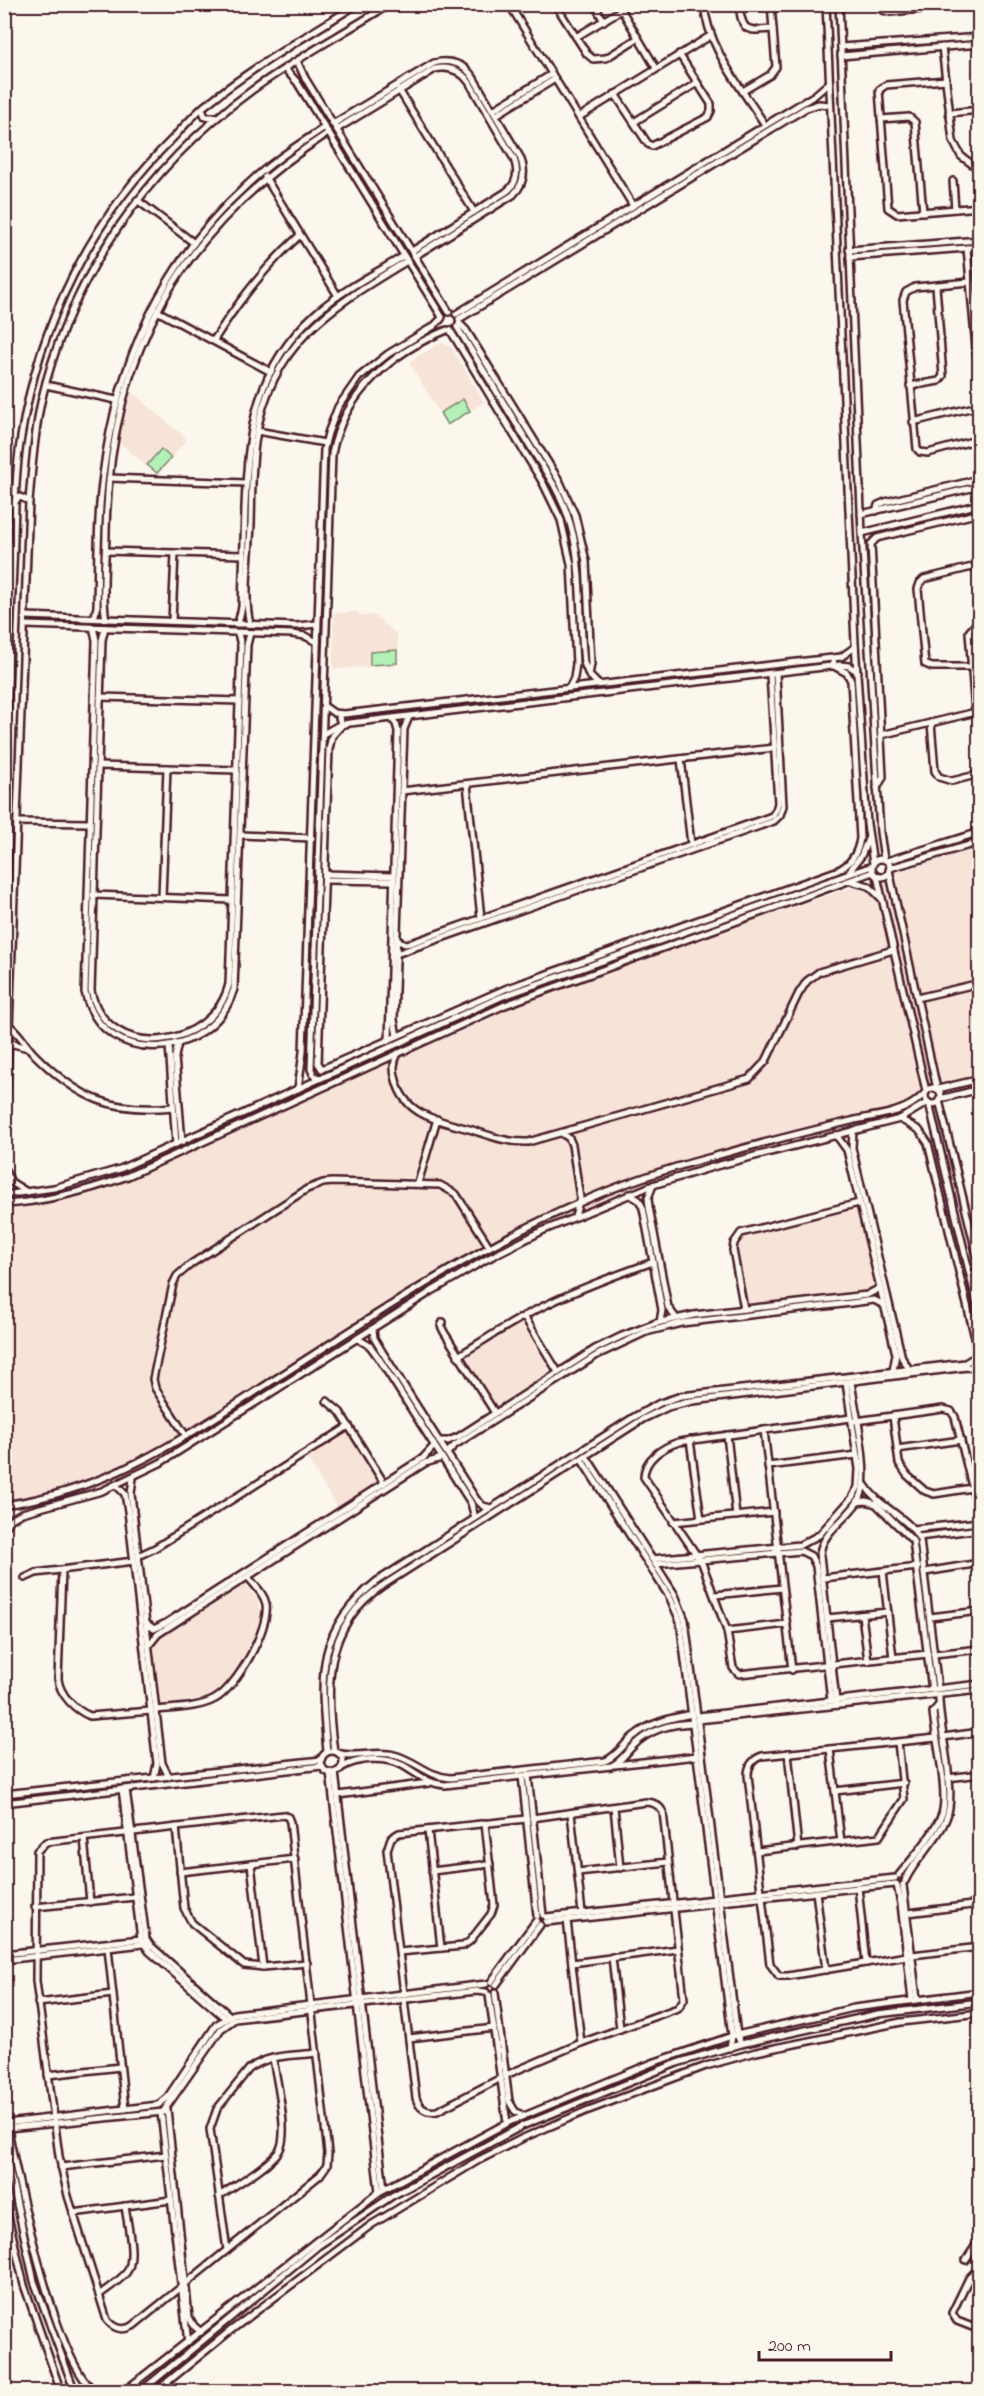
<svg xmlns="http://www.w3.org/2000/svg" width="984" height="2396" viewBox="0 0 984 2396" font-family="'Indie Flower',sans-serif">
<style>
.built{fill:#f7e3d7}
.pitch{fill:#b3f0b6;stroke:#7e8870;stroke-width:1.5}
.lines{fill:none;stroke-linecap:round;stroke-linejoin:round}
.minor-casing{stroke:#4a1f2b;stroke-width:10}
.minor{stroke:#fbf7ec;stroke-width:5}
</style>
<rect width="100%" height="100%" fill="#fbf7ec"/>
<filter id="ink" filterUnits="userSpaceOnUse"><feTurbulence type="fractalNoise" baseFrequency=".0167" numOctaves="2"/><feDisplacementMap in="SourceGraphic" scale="12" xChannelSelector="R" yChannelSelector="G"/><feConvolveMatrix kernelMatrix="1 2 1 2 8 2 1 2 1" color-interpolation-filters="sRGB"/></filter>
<g filter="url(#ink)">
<g class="built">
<polygon points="443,343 451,347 484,402 447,425 409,362 438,344"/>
<polygon points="130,390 187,439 157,475 118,441"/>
<polygon points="357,612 362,616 374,615 397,635 399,665 333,669 334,613"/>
<polygon points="979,845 979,1083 931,1095 901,1114 644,1183 537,1229 470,1265 138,1472 96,1489 54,1500 5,1508 5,1200 33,1198 84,1187 119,1177 505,1003"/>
<polygon points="862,1205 884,1296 747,1312 736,1250 738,1242 744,1234"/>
<polygon points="523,1321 555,1378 499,1413 464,1357"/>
<polygon points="348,1430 385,1486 341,1514 306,1456"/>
<polygon points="241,1578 258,1601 261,1614 249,1652 235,1673 223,1687 209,1697 153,1707 145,1635 163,1628"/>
</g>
<g class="pitch">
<polygon points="463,399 470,411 447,425 440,413"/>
<polygon points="161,449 171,458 157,473 147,465"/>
<polygon points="397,650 397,663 370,665 370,652"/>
</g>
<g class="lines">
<defs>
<g id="minor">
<polyline points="509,4 632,204"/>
<polyline points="555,4 587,54 593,59 606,58 638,38"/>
<polyline points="594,4 604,21"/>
<polyline points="618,4 656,68"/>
<path d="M704,4C708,49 741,87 765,125"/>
<path d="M739,4C742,33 747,31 773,29"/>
<polyline points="826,4 855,643 867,824 873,863"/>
<polyline points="839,4 862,533 880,832 884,859"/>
<polyline points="878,4 882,10 890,12 976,4"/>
<polyline points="979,4 980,15"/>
<polyline points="576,37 621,10"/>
<polyline points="841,47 980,37"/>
<polyline points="942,47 953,141 961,156 980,170"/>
<polyline points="841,56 980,44"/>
<polyline points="297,61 305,78 449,312"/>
<polyline points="285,69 297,82 442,317"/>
<polyline points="946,80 886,85 879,90 888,208 897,214 980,207"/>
<polyline points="399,90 474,212"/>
<polyline points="743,91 770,75 776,67 771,4"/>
<polyline points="615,94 648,144 652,146 708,117 711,111 711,104 679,54"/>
<polyline points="202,108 205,117 217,117"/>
<polyline points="493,110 552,74"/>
<polyline points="949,113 980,110"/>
<polyline points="496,115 555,79"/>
<polyline points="579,117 710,36"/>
<polyline points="881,119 909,117 915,122 923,212"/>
<polyline points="634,122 697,83"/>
<path d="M333,124L434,63C450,59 464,64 473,77L520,157C526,171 524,184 513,195L415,256"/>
<path d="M337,129L435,69C449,66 460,70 469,82L514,159C519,172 517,184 506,192L412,251"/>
<polyline points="265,177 338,296"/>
<polyline points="953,181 955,209"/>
<polyline points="137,200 194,243"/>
<polyline points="967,248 977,359 980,364"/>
<polyline points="849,250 980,240"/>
<polyline points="850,257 980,247"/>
<polyline points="970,282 915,287 906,292 903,300 917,449 920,452 928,453 980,439"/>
<polyline points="157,311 271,372"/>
<polyline points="456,314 815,95 829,83"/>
<polyline points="459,319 806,108 819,104 830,105"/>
<polyline points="459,323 466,330 560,482 575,515 586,561 591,664 589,675"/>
<path d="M457,327L554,485C587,544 577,599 584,663L589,675L598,684"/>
<polyline points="450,330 543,483 561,520 571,564 576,664 574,678 569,688"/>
<path d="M214,340C238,301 266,266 300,235"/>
<polyline points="46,385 116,400"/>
<polyline points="910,386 939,381 943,376 936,286"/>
<polyline points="913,422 970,408 976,409 980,415"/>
<polyline points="257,431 325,443"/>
<polyline points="109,478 246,483"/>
<polyline points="4,510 20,497 29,501"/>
<polyline points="876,511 878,505 885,502 980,479"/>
<polyline points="861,514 980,486"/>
<polyline points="862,533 980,504"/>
<polyline points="4,538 14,551"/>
<polyline points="106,551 244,555"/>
<polyline points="25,616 297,626 317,624"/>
<path d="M94,618L97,607C98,564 97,519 103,475C117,363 163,261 248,184C271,162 298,145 325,127"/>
<path d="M106,619C101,597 106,556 106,532C109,354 179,229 328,133"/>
<polyline points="172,621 175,553"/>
<path d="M238,624L242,607C243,574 244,541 245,507C248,430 255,368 316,313C342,290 374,274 404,256"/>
<path d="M250,624C243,598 250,553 251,524C252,495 251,466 256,437C271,343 331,307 407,261"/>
<polyline points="25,625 292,634 305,636 317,642"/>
<path d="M93,627L96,640L85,992C102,1071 214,1059 234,989L247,645L250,633"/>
<path d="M105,628L102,640L91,991C107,1064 213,1050 229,984L241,646L238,633"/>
<polyline points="972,667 932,667 925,664 918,589 920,583 924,579 980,565"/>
<polyline points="100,697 239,701"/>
<polyline points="324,706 334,713 344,714 841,657 855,647"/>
<polyline points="975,712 969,632 980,619"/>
<path d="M340,714L339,718L342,725L332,736L329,749L318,1063L322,1069L505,989L836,871C851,865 858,853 860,838L851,681L847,673L834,666L833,658"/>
<polyline points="931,723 935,771 939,777 952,781 980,774"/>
<polyline points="323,734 339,725 350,723 840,665 849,666 858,672"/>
<polyline points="881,735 980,711"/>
<polyline points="681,759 691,844"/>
<polyline points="98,766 237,770"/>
<polyline points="467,784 481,918"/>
<polyline points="877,788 883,777 871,544 877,538 980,513"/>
<path d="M4,790C7,716 10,641 13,567C15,524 14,480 21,437C39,323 92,218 174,137C183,127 193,116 203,107C251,68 305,37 358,4"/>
<polyline points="402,791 774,748"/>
<polyline points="17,822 90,823"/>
<polyline points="241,835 312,838"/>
<circle cx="881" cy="868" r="9"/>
<polyline points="887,861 980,832"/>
<polyline points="890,868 980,842"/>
<polyline points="889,870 937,1089"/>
<polyline points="849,872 861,856 868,839"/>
<polyline points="325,874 393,876"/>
<polyline points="877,876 926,1091"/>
<polyline points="325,880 393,881"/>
<polyline points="851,881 869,886 881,898"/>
<polyline points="93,895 232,900"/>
<polyline points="162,897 167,768"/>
<polyline points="397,940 405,944 411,943 772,816 776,810 778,803 770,675"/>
<polyline points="396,954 774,821 780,815 783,806 776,674"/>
<polyline points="917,998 980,983"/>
<path d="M11,1027C21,1035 26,1046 35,1055C79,1099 112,1113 173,1107"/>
<polyline points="397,1036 394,1020 404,729 409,717"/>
<polyline points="389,1040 398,731 396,724 392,719"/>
<polyline points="10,1043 28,1048"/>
<polyline points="178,1043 175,1057 182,1142"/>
<polyline points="169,1045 176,1144"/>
<path d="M398,1053C393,1063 393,1070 396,1080C405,1116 437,1120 469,1129C488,1135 507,1143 528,1142L749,1079L766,1061L799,993L807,981L819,972L893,950"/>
<path d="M320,1078L314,1076L311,1069L332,454C343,394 392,352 447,330"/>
<circle cx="933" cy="1096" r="8"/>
<polyline points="298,1089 303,1052 324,449 328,433 338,407 359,377 388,354 434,326 441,319"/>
<polyline points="938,1089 980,1079"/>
<polyline points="940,1099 980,1089"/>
<polyline points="939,1100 980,1268"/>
<polyline points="929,1103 980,1317"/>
<polyline points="900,1119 919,1130 928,1143 975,1338 977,1367"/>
<polyline points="853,1131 852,1148 902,1358 909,1369"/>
<polyline points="561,1133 569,1138 572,1145 580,1198 575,1216"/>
<polyline points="836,1135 847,1150 896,1354 893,1371"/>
<path d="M4,1161L29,501C32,468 34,435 41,402C70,276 148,166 251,91C295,59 344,33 390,4"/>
<polyline points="4,1168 11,1182 27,1192"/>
<polyline points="418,1183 437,1119"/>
<polyline points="653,1185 648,1198 649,1207 668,1307 676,1318"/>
<polyline points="629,1194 639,1200 643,1208 662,1310 660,1322"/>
<polyline points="4,1195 54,1188 120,1169 501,997 872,866"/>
<path d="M4,1204C46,1202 89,1190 128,1176L505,1005L873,872"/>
<polyline points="744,1309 733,1250 734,1243 741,1233 859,1203"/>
<polyline points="524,1316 558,1372"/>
<polyline points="443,1322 441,1326 444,1332 495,1413"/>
<polyline points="373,1329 374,1338 383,1353 476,1499 483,1506 491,1508"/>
<polyline points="358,1339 370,1346 378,1357 471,1503 475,1518"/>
<path d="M458,1356C483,1341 508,1324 534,1311C572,1291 613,1276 653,1262"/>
<polyline points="327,1401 340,1412 384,1483"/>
<polyline points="893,1416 899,1463 907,1475 925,1491 934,1494 972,1488"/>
<path d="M851,1418L679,1442C663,1447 644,1459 644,1477L702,1563L727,1631L733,1668L739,1674L928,1654"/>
<polyline points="856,1421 943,1409 951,1411 955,1417 980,1519"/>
<polyline points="764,1430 792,1670"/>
<polyline points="727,1435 736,1516"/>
<polyline points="186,1436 155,1388 153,1379 173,1284 177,1276 191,1264 307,1189 323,1183 332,1182 440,1185 456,1194 489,1246"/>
<polyline points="690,1440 701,1519"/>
<polyline points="439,1441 448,1441 458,1437 595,1349 622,1336 656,1323 694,1315 867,1295 880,1288"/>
<polyline points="897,1449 961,1440"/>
<polyline points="447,1453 455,1445 597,1355 646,1332 682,1323 851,1303 874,1300 884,1305"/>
<polyline points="586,1456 675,1595 685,1620 737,2035 741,2044"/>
<polyline points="581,1459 670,1598 680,1621 732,2036 730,2048"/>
<polyline points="768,1466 857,1455"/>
<polyline points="133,1478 131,1494 162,1763 169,1777"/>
<polyline points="116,1485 125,1494 128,1511 157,1764 154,1778"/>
<path d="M865,1485C878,1507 909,1517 920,1540L938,1689"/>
<polyline points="857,1502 866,1501 876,1504 913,1541 932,1690"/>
<path d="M4,1505C113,1490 191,1433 280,1376C377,1314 471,1250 577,1204C620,1184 666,1169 712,1157C758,1144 805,1132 851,1121C870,1116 893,1115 910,1105C916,1102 921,1097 926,1092"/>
<polyline points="673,1522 774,1512"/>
<polyline points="4,1529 11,1519 22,1513 102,1491 160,1463 432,1291 485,1260 542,1231 653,1185 716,1166 900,1119 928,1102"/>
<polyline points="913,1529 980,1522"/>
<polyline points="919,1537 980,1529"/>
<polyline points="138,1556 155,1548 349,1426"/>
<polyline points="652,1559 800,1545 819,1535 852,1498 858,1487 859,1469 846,1383"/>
<polyline points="655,1564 801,1551 811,1556 816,1566 831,1701"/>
<path d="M62,1570L58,1679C60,1695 75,1710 90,1716L151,1711"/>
<polyline points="883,1571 893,1658"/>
<polyline points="925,1572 980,1563"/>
<polyline points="25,1578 36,1573 134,1561"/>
<polyline points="823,1578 918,1567"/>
<polyline points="715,1595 782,1588"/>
<polyline points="862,1615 868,1661"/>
<polyline points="930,1617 980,1611"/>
<polyline points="827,1618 888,1612"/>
<polyline points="146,1623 154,1629 166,1623 423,1458 434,1446"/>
<polyline points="727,1631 787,1624"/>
<polyline points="149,1645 158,1634 425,1463 442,1458"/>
<polyline points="934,1654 980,1649"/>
<path d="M836,1701L820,1555C821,1531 849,1519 860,1498C871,1476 855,1409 851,1382"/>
<path d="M156,1710C174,1708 199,1708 215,1699C236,1688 270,1628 266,1604C264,1593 254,1585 248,1577"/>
<polyline points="698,1716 980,1684"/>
<polyline points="698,1720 980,1690"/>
<polyline points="943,1737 980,1732"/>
<polyline points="830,1749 841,1842"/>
<path d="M334,1751C325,1688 323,1626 382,1586L643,1419L668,1407L693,1401L967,1367L980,1368"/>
<circle cx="332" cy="1762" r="11"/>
<path d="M327,1752C321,1679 313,1632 377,1581L634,1417L660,1403L681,1396L965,1363L980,1354"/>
<path d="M338,1753C356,1759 376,1750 394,1755C415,1760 427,1776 450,1778L605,1761C618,1756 623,1744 634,1736C651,1722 671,1718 692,1714"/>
<polyline points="788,1753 798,1847"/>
<polyline points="615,1765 697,1756"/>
<path d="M341,1768C357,1758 384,1756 402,1765C417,1773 427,1784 445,1785L611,1766C621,1762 625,1754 632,1747C649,1729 670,1724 693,1723"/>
<polyline points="330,1772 379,2192"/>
<polyline points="335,1772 384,2189"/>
<polyline points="528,1775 543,1915"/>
<polyline points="522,1776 537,1916"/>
<polyline points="948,1778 980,1774"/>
<polyline points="122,1789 141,1939 149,1951 225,2018"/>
<polyline points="126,1789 146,1939 150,1945 229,2015"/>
<polyline points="835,1791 904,1783"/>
<polyline points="4,1794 321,1760"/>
<polyline points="338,1795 429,1783"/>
<polyline points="4,1803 322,1766"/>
<polyline points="614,1807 620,1868"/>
<polyline points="571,1813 582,1913"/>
<path d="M283,1815L288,1817L290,1822L328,2153L327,2165L320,2175L133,2326C123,2331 114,2329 107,2320L68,2196L59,2156L36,1981L37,1851L46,1842Z"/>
<polyline points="176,1827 184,1908 192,1923 244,1965 263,1967 307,1963"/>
<polyline points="428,1830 441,1948"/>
<polyline points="84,1838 90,1902"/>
<polyline points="757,1851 879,1837 904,1799 898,1742"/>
<polyline points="251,1864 263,1967"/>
<polyline points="432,1871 490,1864"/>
<polyline points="180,1872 295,1859"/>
<polyline points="578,1872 668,1862"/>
<path d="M899,1875C912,1859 935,1833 942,1814C949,1791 935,1738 933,1712L939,1705"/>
<path d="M905,1881C915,1858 937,1842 946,1819C958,1792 938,1728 939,1695"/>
<polyline points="897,1885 901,1904 912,2000"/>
<polyline points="903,1885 917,1999"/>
<polyline points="858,1887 866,1963"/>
<path d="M761,1892L748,1775C748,1766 753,1759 762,1756L936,1738"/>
<polyline points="816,1892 826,1970"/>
<polyline points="721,1897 895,1878"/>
<polyline points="762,1898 770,1964 779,1976 788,1976 907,1956"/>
<polyline points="721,1902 896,1884"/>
<polyline points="35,1907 135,1897"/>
<polyline points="908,1913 980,1904"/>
<polyline points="546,1917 715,1899"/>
<polyline points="567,1920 581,2043"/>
<polyline points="546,1922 715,1904"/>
<polyline points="108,1948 125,2109"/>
<polyline points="399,1952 463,1946 470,1941 491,1914 494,1905 485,1823"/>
<polyline points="4,1954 141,1939"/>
<polyline points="912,1955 980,1947"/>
<polyline points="612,1957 620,2029"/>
<polyline points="4,1960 143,1944"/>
<polyline points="572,1963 678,1949"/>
<polyline points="491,1982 536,1921"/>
<polyline points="496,1985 540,1925"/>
<polyline points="495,1993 509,2101 515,2111 523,2116"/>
<polyline points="404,1994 387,1850 391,1838 399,1833 526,1819"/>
<polyline points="489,1995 507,2123"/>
<path d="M404,1999L416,2098C419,2108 426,2113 437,2111L501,2078"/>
<polyline points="38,2003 113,1994"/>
<polyline points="409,2038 494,2028"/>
<polyline points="48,2075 120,2067"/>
<path d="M506,2075L581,2043L678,2008L684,1999L663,1812C659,1805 654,1802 646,1802L532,1818"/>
<path d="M4,2108C13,2158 55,2370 97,2392"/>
<polyline points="167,2109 189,2317 194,2326 201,2332"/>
<polyline points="161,2113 188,2343"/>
<polyline points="7,2123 158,2105 167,2098 216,2025 234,2014 486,1984"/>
<polyline points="8,2128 163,2112 221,2029 235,2019 476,1991 486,1992"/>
<polyline points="4,2145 34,2281 75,2392"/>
<polyline points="61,2167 166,2155"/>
<path d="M219,2196C234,2186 270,2165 279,2151C290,2134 276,2079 273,2058"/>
<polyline points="4,2199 24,2285 61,2392"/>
<polyline points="73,2213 171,2200"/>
<path d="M227,2250L210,2129L217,2109L249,2069C268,2054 294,2056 317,2053"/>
<polyline points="966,2260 980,2239"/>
<polyline points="980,2267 969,2278 952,2313 957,2321 980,2330"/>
<path d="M99,2295C108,2288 118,2282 126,2273C137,2260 127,2223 125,2206"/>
<polyline points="123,2392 379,2192 507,2123 652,2063 732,2036 854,2008 980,1992"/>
<polyline points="140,2392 318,2246 392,2196 522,2126 677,2063 741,2044 878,2014 980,2002"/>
<polyline points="155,2392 230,2331 371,2225 479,2160 523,2138 586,2111 706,2066 756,2052 901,2022 980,2013"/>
</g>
</defs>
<use href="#minor" class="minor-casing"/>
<use href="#minor" class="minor"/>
</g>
</g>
<rect width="984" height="2396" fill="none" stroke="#fbf7ec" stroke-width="24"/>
<rect x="12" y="12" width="960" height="2372" fill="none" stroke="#4a1f2b" stroke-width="2" filter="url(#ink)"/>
<path d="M759 2351v9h132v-9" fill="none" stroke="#4a1f2b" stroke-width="3"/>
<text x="768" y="2351" font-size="18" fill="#4a1f2b" stroke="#fbf7ec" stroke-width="4.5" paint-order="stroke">200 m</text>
</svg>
